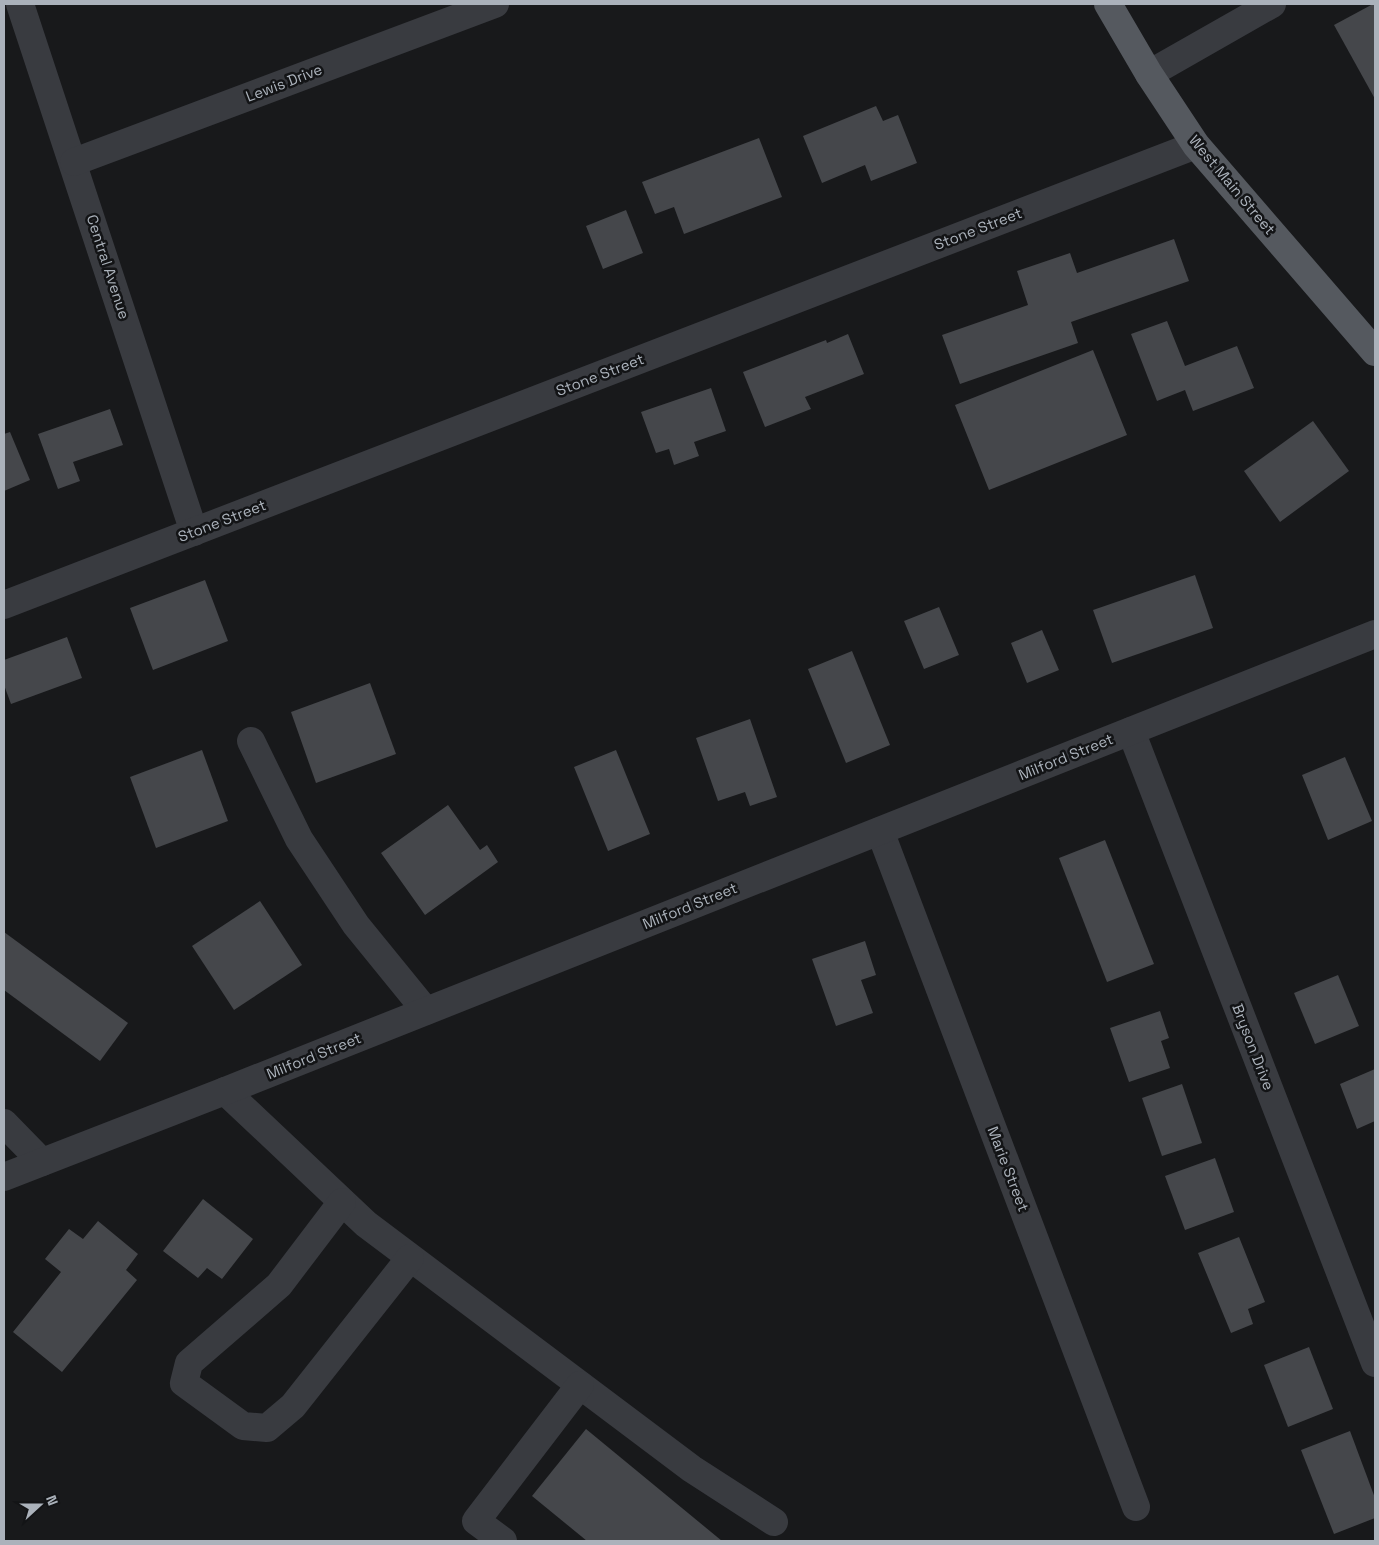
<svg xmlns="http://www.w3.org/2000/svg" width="1379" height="1545" viewBox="0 0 1379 1545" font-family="'Space Grotesk',sans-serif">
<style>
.building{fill:#45474b}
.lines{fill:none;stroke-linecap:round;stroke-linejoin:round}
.minor{stroke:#393b40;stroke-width:28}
.major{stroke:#55595f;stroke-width:28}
.labels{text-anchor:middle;stroke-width:5;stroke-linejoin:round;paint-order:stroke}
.street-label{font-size:15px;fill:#abb2bb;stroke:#131416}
</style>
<rect width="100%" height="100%" fill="#18191b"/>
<g class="building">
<polygon points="1373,4 1375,4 1375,99 1334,25"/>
<polygon points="876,106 883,121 898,115 917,163 871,181 865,165 822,183 803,136"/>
<polygon points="759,138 782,197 684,234 674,207 655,214 642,182"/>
<polygon points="626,210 643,253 603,269 586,226"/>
<polygon points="1174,239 1189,281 1071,322 1078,343 960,384 942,335 1028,305 1017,271 1070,253 1077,273"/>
<polygon points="1167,321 1185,366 1237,346 1254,388 1193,411 1185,390 1157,401 1131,334"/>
<polygon points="848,334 864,374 805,397 811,409 765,427 743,372 826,340 827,343"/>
<polygon points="1093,350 1127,435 989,490 955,405"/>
<polygon points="711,388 726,431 694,442 699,456 674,465 669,449 656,453 641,412"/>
<polygon points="110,409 123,445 73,462 80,481 58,489 38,434"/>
<polygon points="1313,421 1349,471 1280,522 1244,471"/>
<polygon points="10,432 30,480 4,491 4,434"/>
<polygon points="1195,575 1213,628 1112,663 1093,610"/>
<polygon points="205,580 228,641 153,670 130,608"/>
<polygon points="939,607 959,655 924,669 904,621"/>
<polygon points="1042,630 1059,670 1027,683 1011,643"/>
<polygon points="67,637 82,678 11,704 4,685 4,660"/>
<polygon points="852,651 890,745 846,763 808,669"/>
<polygon points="370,683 396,754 316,783 291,712"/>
<polygon points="750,719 777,797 750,806 745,792 718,801 696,738"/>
<polygon points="202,750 228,821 156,848 130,777"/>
<polygon points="616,750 650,834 608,851 574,767"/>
<polygon points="1345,757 1372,821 1328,840 1302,775"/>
<polygon points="448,805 480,850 487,845 498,862 425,915 381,853"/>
<polygon points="1105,840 1154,964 1107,982 1059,858"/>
<polygon points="260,901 302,965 234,1010 192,946"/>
<polygon points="4,932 128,1023 100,1061 4,990"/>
<polygon points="865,941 876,975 861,980 873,1013 836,1026 812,959"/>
<polygon points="1338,975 1359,1026 1315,1044 1294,993"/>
<polygon points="1160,1011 1169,1038 1161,1041 1170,1068 1129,1082 1110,1028"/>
<polygon points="1375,1069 1375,1121 1357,1129 1340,1084"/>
<polygon points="1182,1084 1202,1143 1162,1156 1142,1098"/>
<polygon points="1215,1158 1234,1212 1185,1230 1165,1176"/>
<polygon points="203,1199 253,1239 222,1279 207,1268 198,1278 163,1251"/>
<polygon points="98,1221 138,1254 126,1270 137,1280 62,1372 13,1332 61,1272 45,1259 69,1229 83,1239"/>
<polygon points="1239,1237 1265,1302 1248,1309 1253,1324 1231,1333 1198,1253"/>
<polygon points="1309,1347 1333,1409 1288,1427 1264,1365"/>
<polygon points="586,1429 722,1541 587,1541 532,1496"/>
<polygon points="1350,1431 1375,1498 1375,1518 1334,1534 1301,1450"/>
</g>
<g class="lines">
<g class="minor">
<polyline points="20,4 194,532"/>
<polyline points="1149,74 1272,4"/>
<polyline points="74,162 495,4"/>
<polyline points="4,605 1196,145"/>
<polyline points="1131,731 1375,1363"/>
<polyline points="251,741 299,839 356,925 426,1011"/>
<polyline points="880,831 1136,1507"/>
<polyline points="225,1091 366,1224 692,1469 774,1522"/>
<polyline points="4,1123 42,1162"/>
<polyline points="4,1177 225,1091 1375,634"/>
<polyline points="342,1202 279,1285 189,1363 184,1383 243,1426 267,1428 293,1406 410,1258"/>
<polyline points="503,1541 476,1521 580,1385"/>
</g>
<polyline class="major" points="1108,4 1149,74 1196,145 1375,352"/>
</g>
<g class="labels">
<g class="street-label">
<text transform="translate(284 83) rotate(-21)" y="5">Lewis Drive</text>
<text transform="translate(1232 185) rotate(50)" y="5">West Main Street</text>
<text transform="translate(978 229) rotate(-21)" y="5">Stone Street</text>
<text transform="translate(108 267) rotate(72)" y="5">Central Avenue</text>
<text transform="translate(600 375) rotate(-21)" y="5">Stone Street</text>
<text transform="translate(222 521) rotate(-21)" y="5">Stone Street</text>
<text transform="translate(1066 757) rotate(-22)" y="5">Milford Street</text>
<text transform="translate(690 906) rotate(-22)" y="5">Milford Street</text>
<text transform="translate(1253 1047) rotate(69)" y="5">Bryson Drive</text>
<text transform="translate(314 1056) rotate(-22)" y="5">Milford Street</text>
<text transform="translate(1008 1169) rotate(69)" y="5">Marie Street</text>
</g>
</g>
<rect width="1379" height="1545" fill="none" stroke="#abb2bb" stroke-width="10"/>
<g transform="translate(40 1505) rotate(69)" stroke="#131416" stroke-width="4" paint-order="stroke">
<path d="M0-4L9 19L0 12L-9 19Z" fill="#abb2bb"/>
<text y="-8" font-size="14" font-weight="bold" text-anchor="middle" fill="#abb2bb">N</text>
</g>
</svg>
